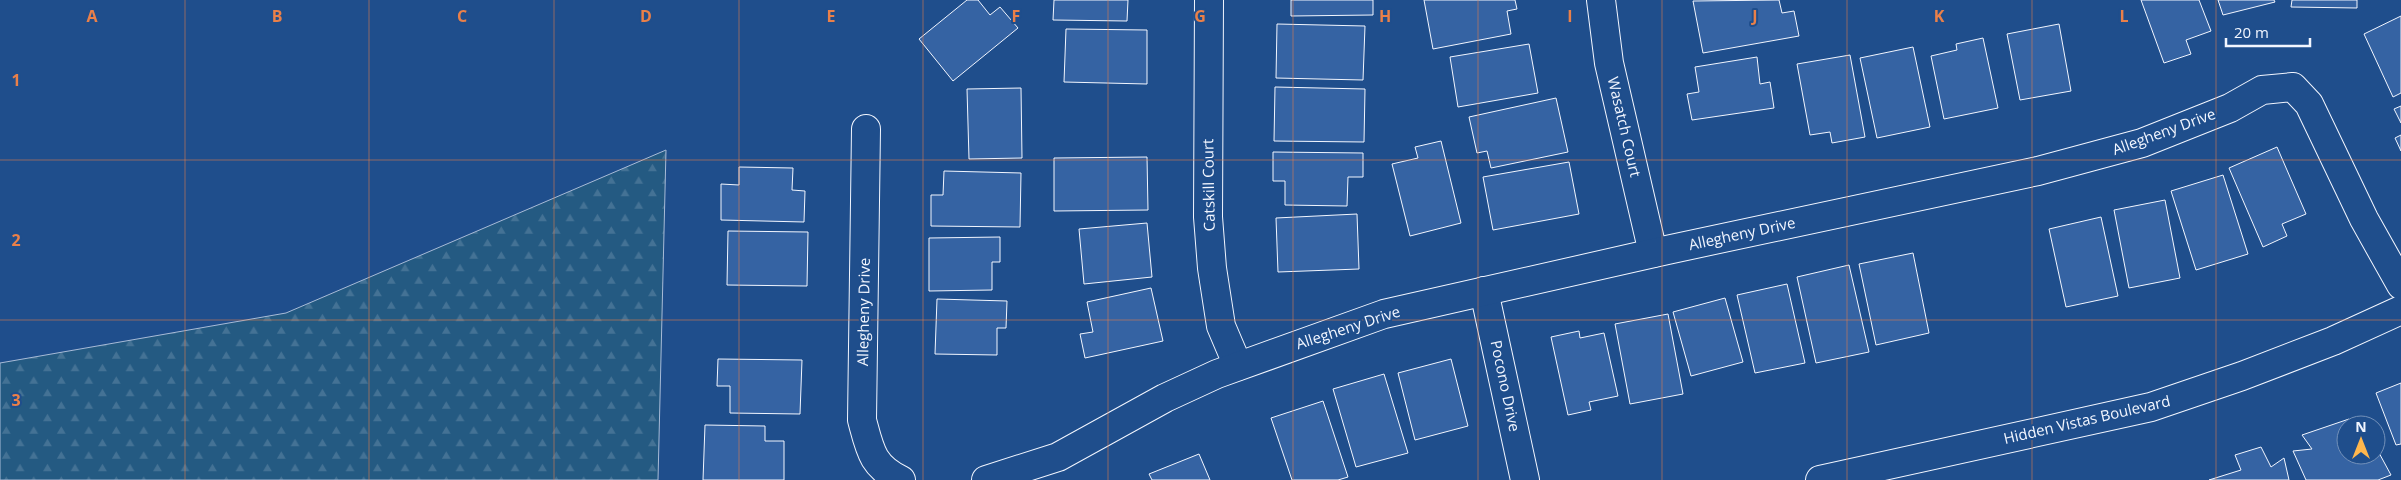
<svg xmlns="http://www.w3.org/2000/svg" width="2401" height="480" viewBox="0 0 2401 480" font-family="'Open Sans',sans-serif">
<style>
.forest{fill:url(#forest-firs);stroke:#a8bbd7}
.building{fill:#3563a3;stroke:#f2f6ff}
.lines{fill:none;stroke-linecap:round;stroke-linejoin:round}
.minor-casing{stroke:#f2f6ff;stroke-width:30}
.minor{stroke:#1f4e8c;stroke-width:28}
.grid{fill:none;stroke:#ea8049;stroke-width:1;stroke-opacity:0.55}
.labels{text-anchor:middle;stroke-width:4;stroke-linejoin:round;paint-order:stroke}
.street-label{font-size:15px;fill:#f2f6ff;stroke:#1f4e8c}
.grid-label{font-size:16px;text-anchor:middle;font-weight:bold;fill:#ea8049;stroke:#1f4e8c;stroke-width:4;stroke-linejoin:round;paint-order:stroke}
</style>
<defs>
<pattern id="forest-firs" width="22" height="20" patternUnits="userSpaceOnUse" patternTransform="scale(1.25)"><rect width="22" height="20" fill="#245a82"/><path d="M5 1l3.5 6h-7zM16 11l3.5 6h-7z" fill="#447295"/></pattern>
</defs>
<rect width="100%" height="100%" fill="#1f4e8c"/>
<polygon class="forest" points="666,150 658,480 0,480 0,363 286,313"/>
<g class="building">
<polygon points="967,0 978,0 990,15 1000,7 1018,28 953,81 919,39"/>
<polygon points="1054,0 1128,0 1127,21 1053,20"/>
<polygon points="1291,0 1373,0 1373,15 1291,16"/>
<polygon points="1424,0 1515,0 1517,9 1507,11 1511,34 1433,49"/>
<polygon points="1779,0 1782,13 1794,11 1799,36 1703,53 1693,1"/>
<polygon points="2141,0 2199,0 2211,31 2186,40 2191,54 2164,63"/>
<polygon points="2218,0 2274,0 2275,2 2223,15"/>
<polygon points="2292,0 2357,0 2357,8 2291,7"/>
<polygon points="2401,16 2401,93 2393,97 2364,34"/>
<polygon points="1277,24 1365,26 1363,80 1276,78"/>
<polygon points="2059,24 2071,91 2020,100 2007,34"/>
<polygon points="1066,29 1147,30 1147,84 1064,82"/>
<polygon points="1983,38 1998,108 1944,119 1931,56 1957,50 1956,44"/>
<polygon points="1529,44 1538,93 1458,107 1450,57"/>
<polygon points="1913,47 1930,127 1877,138 1860,58"/>
<polygon points="1850,55 1865,137 1832,143 1830,132 1810,135 1797,64"/>
<polygon points="1757,57 1760,84 1770,82 1774,108 1692,120 1687,94 1699,92 1695,67"/>
<polygon points="1275,87 1365,89 1364,142 1274,141"/>
<polygon points="1021,88 1022,158 969,159 967,89"/>
<polygon points="1556,98 1568,152 1491,168 1487,151 1477,153 1469,117"/>
<polygon points="2401,106 2401,123 2394,109"/>
<polygon points="2401,135 2401,151 2395,138"/>
<polygon points="1441,141 1461,223 1410,236 1392,164 1418,158 1415,147"/>
<polygon points="2277,147 2306,214 2282,224 2287,236 2263,247 2229,168"/>
<polygon points="1273,152 1363,153 1363,177 1348,177 1347,206 1285,205 1285,181 1273,181"/>
<polygon points="1147,157 1148,210 1054,211 1054,158"/>
<polygon points="1569,162 1579,214 1493,230 1483,177"/>
<polygon points="739,167 793,168 792,190 805,191 804,222 721,220 721,184 739,185"/>
<polygon points="944,171 1021,173 1020,227 931,226 931,195 943,195"/>
<polygon points="2223,175 2248,254 2196,270 2171,191"/>
<polygon points="2165,200 2180,278 2129,288 2114,210"/>
<polygon points="1357,214 1359,269 1278,272 1276,218"/>
<polygon points="2101,217 2118,296 2066,307 2049,229"/>
<polygon points="1147,223 1152,277 1084,284 1079,229"/>
<polygon points="728,231 808,232 807,286 727,285"/>
<polygon points="1000,237 1000,262 992,262 992,290 929,291 929,238"/>
<polygon points="1913,253 1929,333 1876,345 1859,264"/>
<polygon points="1849,265 1869,352 1816,363 1797,277"/>
<polygon points="1787,284 1805,363 1755,373 1737,295"/>
<polygon points="1151,288 1163,341 1085,358 1080,334 1093,332 1087,302"/>
<polygon points="1725,298 1743,362 1691,376 1673,312"/>
<polygon points="937,299 1007,301 1006,328 997,328 997,355 935,354"/>
<polygon points="1668,314 1683,394 1630,404 1615,324"/>
<polygon points="1579,331 1580,338 1604,333 1618,396 1589,402 1591,410 1568,415 1551,337"/>
<polygon points="718,359 802,360 800,414 730,413 730,386 717,386"/>
<polygon points="1451,359 1468,426 1415,440 1398,373"/>
<polygon points="1384,374 1408,453 1356,467 1333,389"/>
<polygon points="2401,383 2401,444 2396,445 2376,393"/>
<polygon points="1323,401 1348,477 1338,480 1292,480 1271,418"/>
<polygon points="2349,419 2350,425 2346,425 2346,455 2366,455 2367,458 2376,455 2378,451 2391,475 2378,480 2306,480 2293,451 2312,449 2302,435"/>
<polygon points="705,425 765,426 765,441 784,441 784,480 703,480"/>
<polygon points="2261,447 2271,467 2284,458 2289,480 2209,480 2241,470 2235,455"/>
<polygon points="1199,454 1210,480 1152,480 1149,474"/>
</g>
<g class="lines">
<defs>
<g id="minor">
<polyline points="1209,0 1208,217 1212,268 1221,326 1238,366"/>
<polyline points="1601,0 1609,63 1653,253"/>
<path d="M866,129L862,420C870,450 872,466 901,480"/>
<polyline points="1484,291 1525,480"/>
<polyline points="986,480 1058,457 1165,398 1217,374 1384,314 1667,250 2038,171 2142,143 2230,108 2262,90 2293,87 2309,104 2364,219 2401,285"/>
<polyline points="1820,480 2151,407 2242,376 2333,341 2401,310"/>
</g>
</defs>
<use href="#minor" class="minor-casing"/>
<use href="#minor" class="minor"/>
</g>
<path class="grid" d="M185,0V480M369,0V480M554,0V480M739,0V480M923,0V480M1108,0V480M1293,0V480M1478,0V480M1662,0V480M1847,0V480M2032,0V480M2216,0V480M0,160H2401M0,320H2401"/>
<g class="labels">
<g class="street-label">
<text transform="translate(1624 127) rotate(77)" y="5">Wasatch Court</text>
<text transform="translate(2164 132) rotate(-20)" y="5">Allegheny Drive</text>
<text transform="translate(1209 185) rotate(-91)" y="5">Catskill Court</text>
<text transform="translate(1742 234) rotate(-12)" y="5">Allegheny Drive</text>
<text transform="translate(864 312) rotate(-89)" y="5">Allegheny Drive</text>
<text transform="translate(1348 328) rotate(-18)" y="5">Allegheny Drive</text>
<text transform="translate(1505 386) rotate(78)" y="5">Pocono Drive</text>
<text transform="translate(2087 420) rotate(-13)" y="5">Hidden Vistas Boulevard</text>
</g>
</g>
<g class="grid-label">
<text x="92" y="22">A</text>
<text x="277" y="22">B</text>
<text x="462" y="22">C</text>
<text x="646" y="22">D</text>
<text x="831" y="22">E</text>
<text x="1016" y="22">F</text>
<text x="1200" y="22">G</text>
<text x="1385" y="22">H</text>
<text x="1570" y="22">I</text>
<text x="1755" y="22">J</text>
<text x="1939" y="22">K</text>
<text x="2124" y="22">L</text>
<text x="16" y="86">1</text>
<text x="16" y="246">2</text>
<text x="16" y="406">3</text>
</g>
<g transform="translate(2361 440)"><circle r="24" fill="#1f4e8c" stroke="#7391ba"/>
<path d="M0-4L9 19L0 12L-9 19Z" fill="#ffb74d"/>
<text y="-8" font-size="14" font-weight="bold" text-anchor="middle" fill="#f2f6ff">N</text>
</g>
<path d="M2226 38v8h84v-8" fill="none" stroke="#f2f6ff" stroke-width="2.5"/>
<text x="2234" y="38" font-size="15" fill="#f2f6ff" stroke="#1f4e8c" stroke-width="4" paint-order="stroke">20 m</text>
</svg>
